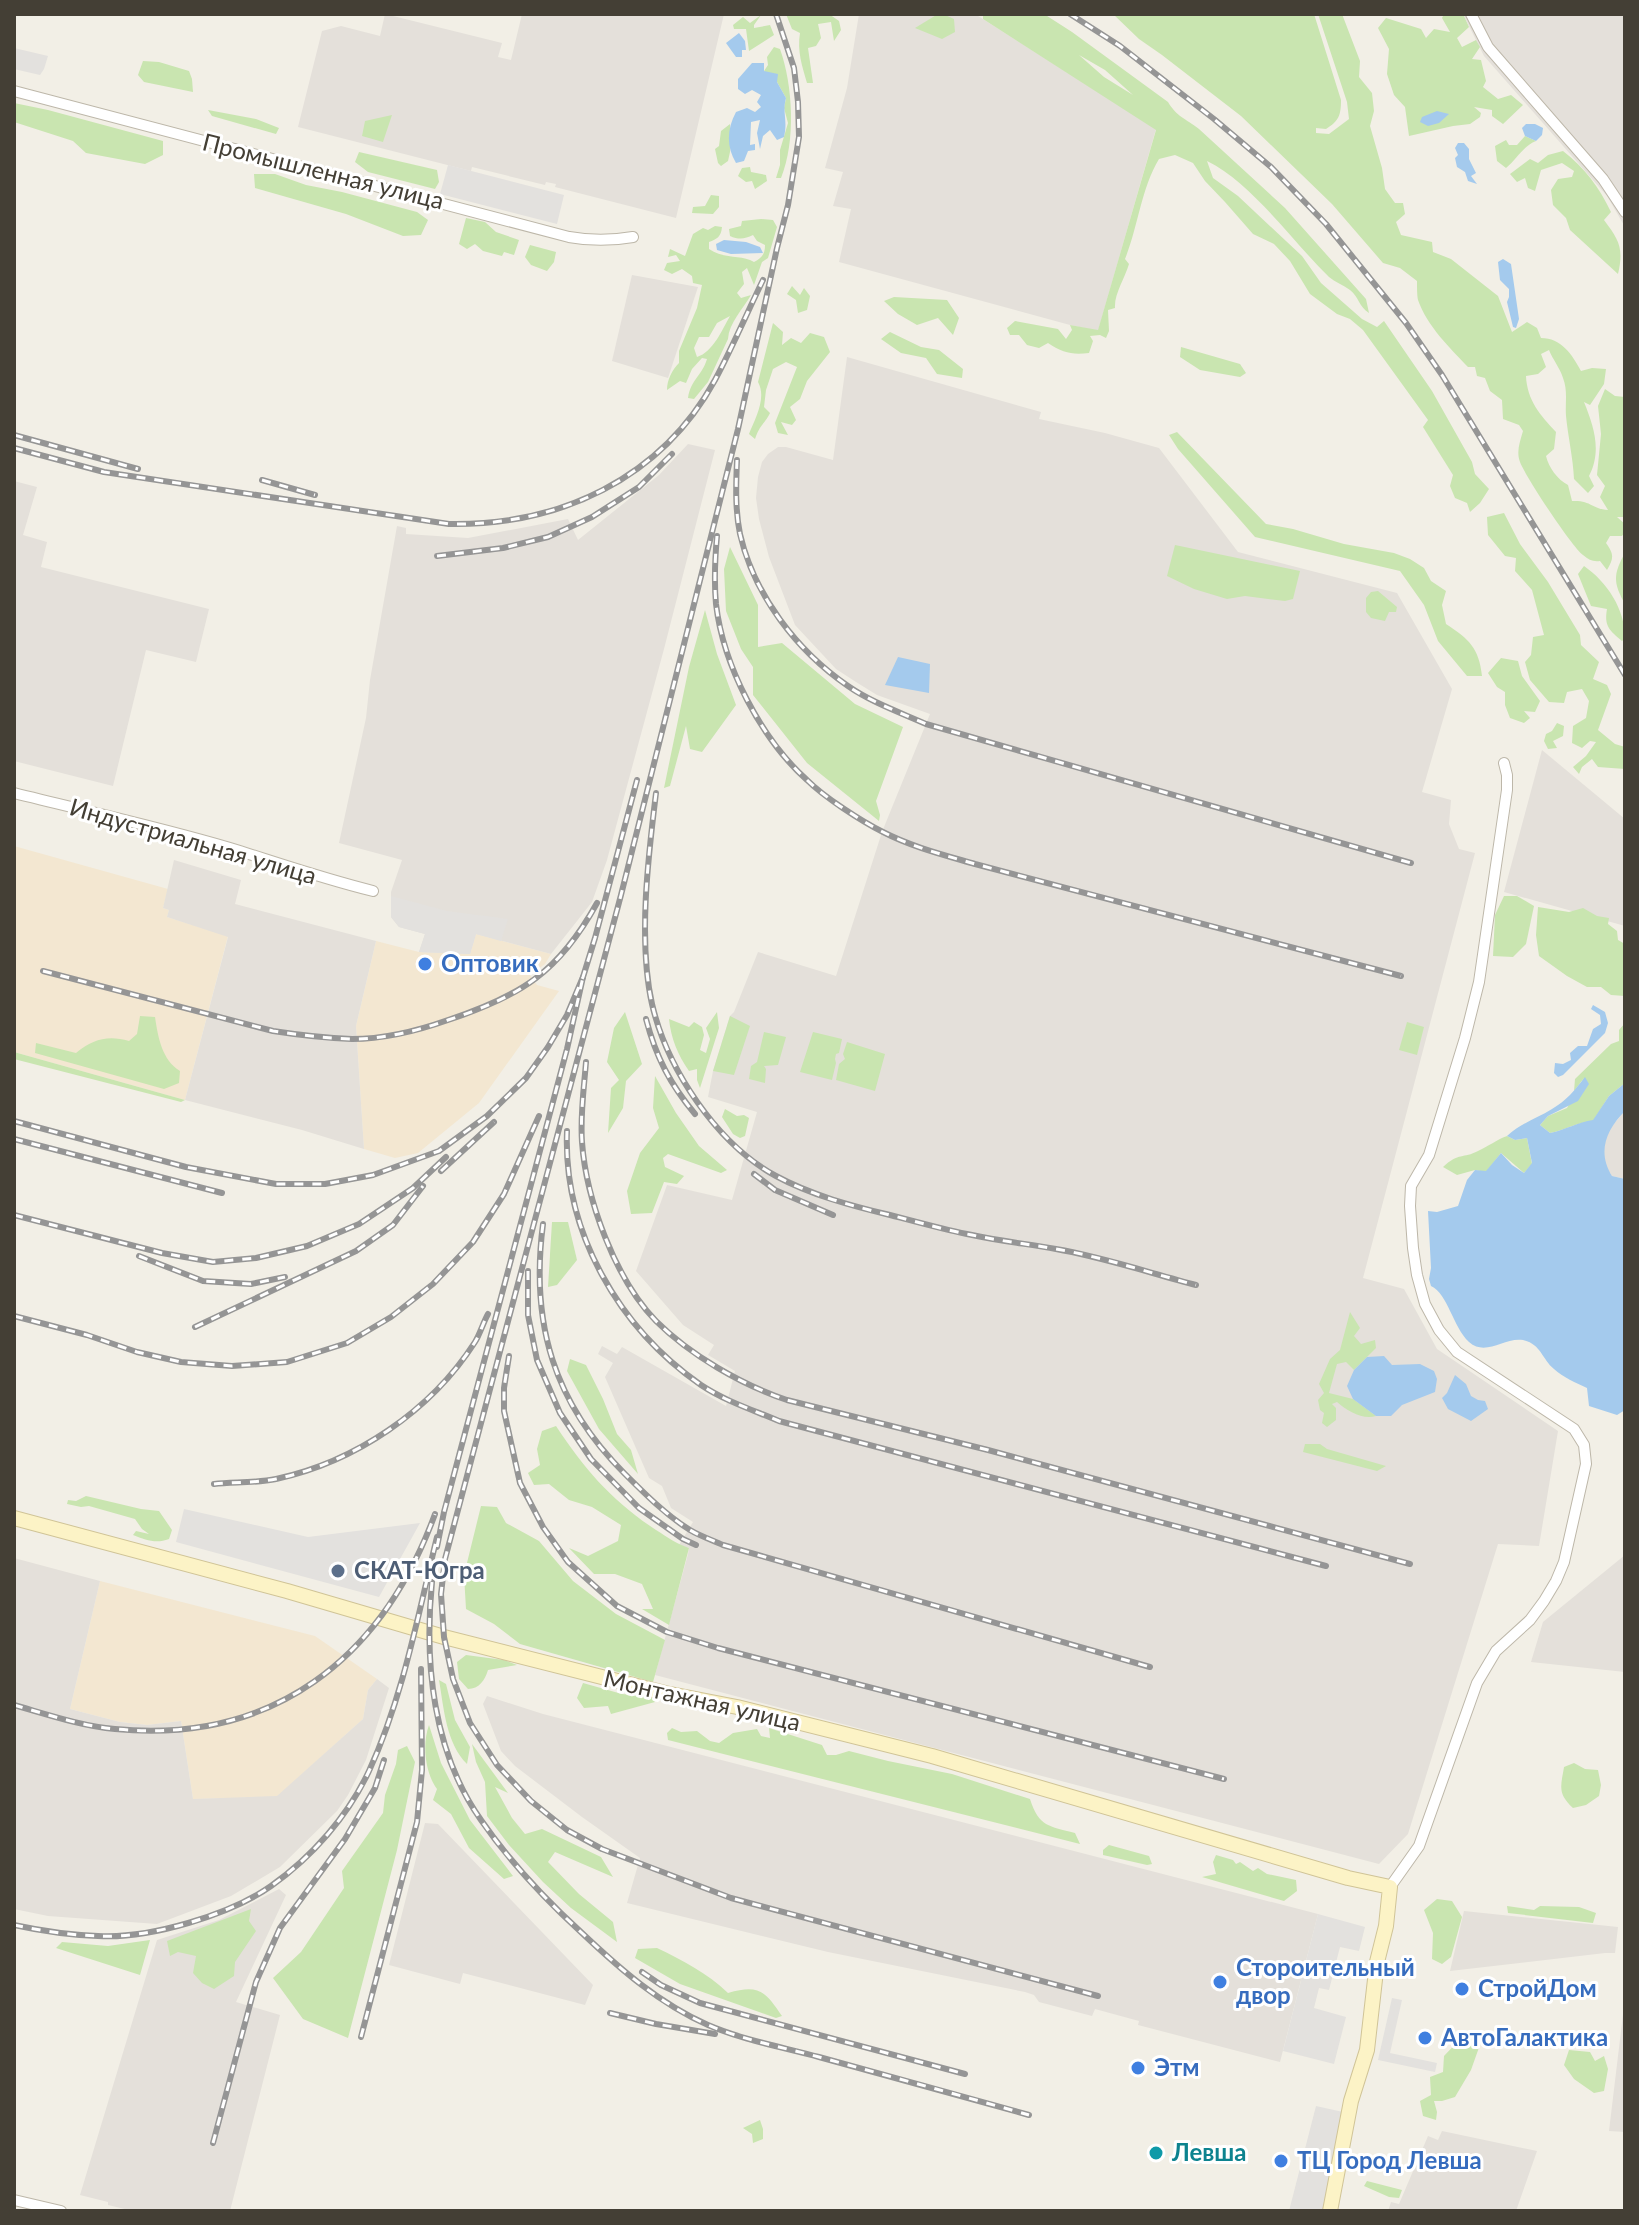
<svg xmlns="http://www.w3.org/2000/svg" width="1639" height="2225" viewBox="0 0 1639 2225" font-family="Lato,sans-serif">
<style>
.commercial{fill:#f3e7d1}
.industrial{fill:#e4e0da}
.green{fill:#c9e5b0;fill-rule:evenodd}
.parking{fill:#e3e1de}
.water{fill:#a4caed}
.lines{fill:none;stroke-linecap:round;stroke-linejoin:round}
.street-casing{stroke:#bdb7a9;stroke-width:12}
.secondary-casing{stroke:#d0c497;stroke-width:16}
.street{stroke:#fff;stroke-width:10}
.secondary{stroke:#fcf3c6;stroke-width:14}
.rail-casing{stroke:#959595;stroke-width:6}
.rail{stroke:#fff;stroke-width:3;stroke-dasharray:9;stroke-linecap:butt}
.shop-dot{fill:#3f7fe0;stroke:#fff;stroke-width:3}
.service-dot{fill:#5c6f8a;stroke:#fff;stroke-width:3}
.culture-dot{fill:#0f9aa8;stroke:#fff;stroke-width:3}
.labels{text-anchor:middle;stroke-width:6;stroke-linejoin:round;paint-order:stroke}
.street-label{font-size:24px;fill:#443f35;stroke:#fff}
.shop-label{font-size:24px;font-weight:bold;fill:#366cbe;stroke:#fff;text-anchor:start}
.service-label{font-size:24px;font-weight:bold;fill:#4e5e75;stroke:#fff;text-anchor:start}
.culture-label{font-size:24px;font-weight:bold;fill:#0d838f;stroke:#fff;text-anchor:start}
</style>
<rect width="100%" height="100%" fill="#f2efe6"/>
<g class="commercial">
<polygon points="14,846 168,889 163,908 169,910 167,917 228,936 185,1100 14,1052"/>
<polygon points="476,934 551,954 545,964 530,975 537,985 559,991 479,1103 418,1153 395,1158 364,1149 356,1026 376,941 419,952 470,954"/>
<polygon points="100,1581 315,1636 377,1679 368,1690 363,1719 277,1797 193,1799 181,1721 147,1725 120,1722 70,1709"/>
</g>
<g class="industrial">
<polygon points="385,14 502,43 498,57 511,60 522,14 724,14 676,218 555,187 556,184 546,182 545,185 472,167 471,171 298,127 322,31 341,26 380,36"/>
<polygon points="859,14 975,14 1156,129 1098,331 1070,325 839,262 851,209 833,206 843,172 825,168 847,88"/>
<polygon points="1463,14 1625,14 1625,227 1607,196 1484,56"/>
<polygon points="632,275 698,287 668,378 612,361"/>
<polygon points="847,357 1041,412 1039,419 1105,433 1159,448 1238,552 1397,593 1452,689 1422,792 1451,800 1449,824 1459,849 1475,853 1363,1278 1404,1289 1437,1349 1558,1431 1539,1546 1498,1544 1408,1834 1379,1864 655,1675 688,1554 689,1548 679,1545 693,1522 671,1508 662,1486 649,1478 605,1377 613,1363 598,1354 602,1346 617,1354 622,1347 726,1406 735,1371 708,1355 714,1345 683,1325 636,1271 667,1185 732,1200 757,1112 708,1097 713,1071 730,1016 734,1012 758,952 836,976 882,832 930,714 877,695 856,682 836,669 795,625 769,557 759,519 756,498 758,477 762,462 768,454 778,447 786,447 833,460"/>
<polygon points="688,444 715,450 664,649 607,860 592,902 551,954 476,934 470,954 419,952 425,934 399,927 391,917 391,892 402,860 339,843 366,718 370,680 397,526 406,528 406,534 468,538 568,519 578,540 659,475"/>
<polygon points="14,481 37,487 23,535 47,542 41,567 209,609 196,662 146,650 113,786 14,761"/>
<polygon points="1542,750 1625,819 1625,926 1504,892"/>
<polygon points="174,860 241,880 235,904 376,941 356,1026 364,1149 302,1130 185,1100 228,937 167,917 169,910 163,908"/>
<polygon points="1625,1111 1625,1179 1612,1176 1606,1167 1603,1153 1605,1138 1611,1127"/>
<polygon points="1625,1555 1625,1672 1531,1662 1543,1622"/>
<polygon points="14,1558 100,1581 70,1709 120,1722 147,1725 181,1721 193,1799 277,1796 363,1719 368,1690 377,1679 389,1688 366,1760 348,1795 337,1811 280,1867 231,1896 157,1924 48,1916 14,1909"/>
<polygon points="487,1696 543,1714 1318,1914 1280,2062 1138,2025 1139,2021 1095,2009 1092,2016 1039,2002 1034,1995 1025,1992 828,1952 627,1903 640,1858 582,1817 515,1766 501,1751 483,1704"/>
<polygon points="425,1823 438,1824 593,1985 585,2005 463,1973 460,1984 389,1965"/>
<polygon points="279,1889 286,1895 236,2002 280,2015 230,2211 133,2211 108,2205 108,2202 80,2195 157,1940 219,1920"/>
<polygon points="1464,1911 1618,1927 1615,1953 1605,1953 1450,1971"/>
<polygon points="1625,1998 1625,2132 1609,2131"/>
<polygon points="1442,2131 1537,2151 1516,2211 1388,2211 1391,2202 1399,2204 1428,2136 1438,2140"/>
</g>
<g class="green">
<path d="M786,14H829L839,21L841,30L834,41L831,22L818,24L821,38L816,46L808,48L813,83H807C802,66 797,51 800,33L792,29Z"/>
<polygon points="938,14 943,14 954,19 955,32 942,39 915,28"/>
<path d="M983,14H1009L1012,16V14H1044L1072,32L1168,102C1177,117 1185,118 1199,129L1285,208L1366,299L1369,313C1359,307 1359,297 1350,290C1343,285 1335,282 1329,277C1292,241 1252,183 1207,161L1213,178L1238,196L1302,256L1321,283L1362,319L1377,327L1384,321L1432,391L1472,462L1475,474L1489,489L1480,503L1470,512L1467,503L1455,498L1450,486L1453,475L1423,427L1428,420L1363,330L1350,319L1337,314L1310,294L1290,261L1274,244L1253,234L1225,202L1205,181L1193,163L1175,155L1159,159C1141,189 1138,227 1125,259L1129,264C1125,278 1114,294 1115,308L1108,310L1109,331L1106,338L1100,335L1090,336L1093,341L1089,353C1072,355 1063,353 1048,343L1039,348L1027,345L1019,335H1010L1007,328L1015,321L1058,329L1066,339L1072,330L1070,325L1098,330L1156,130L983,19ZM1079,55L1105,70L1133,95L1104,77Z"/>
<path d="M1113,14H1314L1341,100C1341,115 1339,121 1326,129L1316,128V133L1329,134L1349,119L1347,102L1318,14H1342L1360,61L1359,77L1372,93L1374,111L1370,126L1382,168L1385,189L1395,203H1403L1405,214L1396,222L1401,235L1432,242L1433,252L1451,259L1498,296L1512,332L1527,322L1537,328L1541,338C1561,338 1572,354 1581,371L1592,368L1606,369L1604,384L1590,405L1584,402C1594,427 1602,451 1589,476L1594,486L1588,493L1574,479C1573,457 1568,437 1566,416C1565,403 1568,391 1563,378C1560,368 1553,360 1549,350L1541,354L1546,367L1538,374L1526,376C1527,400 1540,415 1556,432L1554,449L1546,456C1549,468 1557,479 1568,485L1572,501C1591,500 1592,509 1608,510L1600,497L1605,486L1597,475L1601,434L1598,406L1605,389L1615,396L1625,397V517H1617L1625,524V532L1622,536H1610L1606,543C1614,554 1614,558 1607,570L1600,561C1593,562 1589,560 1583,555C1572,547 1525,476 1520,462C1516,451 1520,442 1523,431L1519,425L1503,419L1502,400L1490,391L1485,378L1477,376L1475,367H1468C1450,348 1427,326 1418,300C1417,295 1417,287 1417,281L1400,268L1383,263L1332,204L1241,116L1162,55L1139,39Z"/>
<polygon points="1444,14 1463,14 1469,27 1457,38 1462,47 1476,40 1480,47 1472,59 1481,60 1486,81 1483,87 1498,99 1511,95 1523,105 1503,124 1492,116 1492,110 1474,107 1481,113 1480,117 1470,124 1453,126 1409,136 1405,107 1394,95 1387,74 1389,49 1378,28 1386,18 1421,29 1426,38 1434,29 1450,32 1442,18"/>
<polygon points="761,15 754,25 754,28 770,25 774,35 749,51 746,29 734,29 733,25 743,17 750,23"/>
<path d="M774,47L780,49C793,85 796,142 781,178H776L780,165V150L788,123L784,108L786,98L777,82L764,71L768,65L767,57Z"/>
<polygon points="143,61 159,62 189,71 192,79 193,92 144,82 138,75"/>
<polygon points="14,103 48,110 163,141 163,155 145,164 86,153 73,141 14,122"/>
<polygon points="208,110 256,119 279,128 276,134 212,116"/>
<polygon points="392,115 383,142 362,136 365,121"/>
<polygon points="730,124 730,152 728,161 721,166 718,163 715,149 719,146 721,131"/>
<path d="M1525,136L1536,141C1523,146 1517,159 1506,168L1497,161L1495,146L1506,140L1509,145H1517Z"/>
<path d="M1563,151C1585,168 1599,187 1611,212L1604,220C1619,240 1624,248 1618,274L1570,230L1566,218L1553,205L1551,190L1558,179L1572,177L1574,171L1562,163L1541,170L1535,191L1528,188L1525,178L1517,182L1510,174L1530,159L1538,163L1548,155Z"/>
<polygon points="359,152 437,170 439,182 435,189 368,172 355,162"/>
<polygon points="750,167 751,172 766,175 767,181 755,189 752,181 746,182 738,176 742,168"/>
<polygon points="254,174 275,174 306,185 342,192 417,212 428,220 421,235 403,236 346,214 255,188"/>
<polygon points="711,195 719,196 719,207 713,214 692,213 693,207 705,206"/>
<polygon points="466,218 485,222 496,232 519,240 514,255 504,252 502,256 483,251 475,244 467,249 459,244"/>
<path d="M761,219L773,220L777,227L768,258L762,262L754,285L747,268L742,272L744,284L737,293L741,298L751,295C743,309 729,323 728,339L708,382L694,399L688,398C691,379 702,376 707,359L702,358L692,369L686,383L680,381L667,390C667,380 672,370 679,363V351L697,308L702,285L693,283L692,276L682,269L672,274L664,270L667,263L680,261L676,255L668,257L670,249L685,256L693,234L703,228L708,230L715,226L722,227C721,237 717,239 709,242V249C725,260 741,254 754,262C762,258 765,254 765,245L757,241L753,235C745,239 739,240 730,236L729,229L741,226L742,221ZM730,316C722,330 713,352 697,357L694,348L699,337H709L717,323Z"/>
<polygon points="530,245 556,252 554,262 547,271 531,265 525,257"/>
<polygon points="792,286 800,295 804,288 810,296 807,310 798,313 796,300 787,294"/>
<polygon points="894,297 947,300 959,318 953,335 938,318 917,325 898,314 884,301"/>
<path d="M773,323L783,332L782,345L791,338L801,343L810,333L824,337L830,352L807,381L800,399L790,407L796,420L792,425L781,422L788,435L778,433L775,423L797,367L786,362L773,369L766,390L764,407L770,413C764,425 760,424 755,439L749,434C755,419 767,398 758,382Z"/>
<polygon points="890,332 921,347 939,350 963,369 962,378 937,374 926,358 901,353 881,339"/>
<polygon points="1181,347 1240,364 1246,373 1240,377 1200,370 1180,357"/>
<path d="M1177,432L1266,524L1293,529L1344,544L1394,553L1410,559L1424,568L1431,581L1446,591L1442,605L1446,624C1469,639 1479,648 1482,676H1467L1438,641L1424,605L1400,571L1255,537L1178,449L1169,435Z"/>
<polygon points="1504,513 1520,544 1548,582 1580,635 1581,645 1599,662 1593,679 1607,685 1611,694 1598,730 1615,744 1625,747 1625,769 1598,767 1592,759 1582,767 1579,774 1573,767 1586,756 1596,742 1590,741 1582,748 1572,743 1573,726 1586,718 1589,701 1582,689 1567,692 1564,703 1549,702 1530,680 1525,662 1531,655 1533,637 1544,635 1532,590 1515,571 1516,558 1505,556 1488,535 1487,517"/>
<polygon points="1175,545 1300,571 1293,599 1285,601 1245,596 1227,599 1194,589 1167,576"/>
<polygon points="730,547 758,605 758,647 782,643 855,704 903,727 876,801 880,815 879,821 807,763 753,695 753,667 741,649 726,611 724,569"/>
<path d="M1625,553V604C1613,583 1613,574 1625,553Z"/>
<path d="M1584,566C1607,582 1625,609 1625,638L1622,641C1609,630 1604,626 1607,609L1591,606L1578,574Z"/>
<polygon points="1378,591 1397,607 1396,612 1389,612 1385,621 1371,618 1366,612 1366,598 1371,592"/>
<polygon points="705,610 717,654 736,705 702,752 690,749 686,726 670,786 664,788 689,667"/>
<polygon points="1501,658 1518,661 1522,676 1540,701 1535,712 1524,711 1530,718 1524,723 1510,718 1505,705 1505,692 1497,687 1488,673"/>
<polygon points="1557,723 1564,726 1563,736 1553,741 1557,748 1548,749 1544,741 1546,734 1552,731"/>
<polygon points="1504,896 1517,896 1534,906 1526,944 1513,957 1493,956 1495,915"/>
<polygon points="1538,907 1569,912 1583,908 1597,916 1609,918 1608,924 1617,931 1618,940 1625,944 1625,996 1611,995 1601,987 1587,987 1567,976 1539,956 1536,935"/>
<polygon points="625,1012 642,1064 626,1081 623,1108 608,1133 611,1088 619,1080 607,1062 614,1028"/>
<path d="M717,1012L719,1028L700,1088L697,1080V1069L689,1071C678,1055 671,1039 669,1019L689,1027L694,1022L702,1027L704,1035L700,1050L706,1053L710,1039L706,1028Z"/>
<path d="M140,1016L155,1017C158,1037 162,1060 180,1071L179,1083L164,1089L35,1053L36,1043L76,1053C93,1039 108,1035 129,1041L137,1034Z"/>
<polygon points="730,1016 750,1026 734,1075 713,1071"/>
<polygon points="1407,1022 1424,1027 1417,1055 1399,1050"/>
<path d="M1625,1023V1083L1609,1096L1593,1121C1578,1122 1565,1130 1550,1133L1540,1125L1548,1116L1567,1108L1584,1078L1574,1091L1575,1079L1611,1044L1619,1041V1030Z"/>
<polygon points="764,1032 786,1037 778,1065 764,1066 766,1069 765,1083 749,1079 751,1066 757,1062"/>
<polygon points="813,1032 842,1039 839,1053 836,1054 835,1059 836,1063 832,1080 800,1072"/>
<polygon points="847,1042 885,1054 875,1091 836,1080 839,1064 845,1059 843,1054"/>
<polygon points="14,1052 185,1100 181,1102 14,1059"/>
<polygon points="655,1076 676,1113 699,1146 727,1170 721,1173 668,1154 663,1158 665,1167 684,1176 677,1184 664,1182 652,1213 631,1214 627,1191 640,1153 659,1128 653,1108"/>
<polygon points="725,1109 737,1116 744,1115 749,1118 745,1136 740,1138 733,1134 722,1117"/>
<path d="M1507,1136L1515,1140L1527,1138L1532,1164L1524,1173L1501,1153L1486,1172L1475,1170L1457,1175L1443,1167C1459,1152 1463,1159 1478,1151C1489,1146 1496,1140 1507,1136Z"/>
<polygon points="552,1222 568,1222 577,1260 557,1285 548,1287"/>
<path d="M1350,1312L1360,1328L1354,1336L1361,1344L1375,1340L1376,1348L1354,1370L1346,1362L1337,1364L1329,1393L1353,1399L1376,1416C1363,1420 1347,1411 1337,1402L1332,1404L1336,1408V1420L1327,1427L1322,1423L1324,1413L1320,1410L1318,1400L1324,1393L1319,1384L1330,1359L1340,1350Z"/>
<polygon points="570,1359 586,1365 603,1399 617,1434 631,1450 638,1474 599,1429 567,1371"/>
<path d="M556,1426C586,1471 611,1500 656,1530C667,1537 677,1544 689,1548L669,1625L642,1609H653L642,1584L615,1574H594L569,1548L588,1556L618,1541L621,1525L592,1507L569,1500L549,1484L534,1485L528,1473L540,1465L537,1449L542,1431Z"/>
<polygon points="1305,1444 1320,1444 1327,1449 1386,1466 1377,1471 1303,1452"/>
<path d="M86,1496L141,1509L159,1511L172,1530L169,1539C156,1544 146,1540 133,1535L136,1531L149,1534L142,1529L135,1519L89,1506L81,1507L67,1504L68,1500L76,1501Z"/>
<polygon points="481,1506 497,1507 506,1523 539,1541 573,1581 616,1614 665,1640 653,1682 520,1644 494,1624 466,1609 464,1575"/>
<path d="M466,1655L504,1660L517,1665L488,1670C485,1680 479,1689 468,1689L459,1679L457,1662Z"/>
<path d="M439,1680L446,1684L455,1720L470,1747L467,1764C446,1743 444,1709 439,1680Z"/>
<polygon points="583,1683 622,1694 652,1697 655,1702 611,1714 608,1706 584,1708 577,1698"/>
<path d="M429,1725L441,1763L470,1820L513,1876L504,1879L469,1848L451,1814L433,1800L437,1789C425,1773 422,1744 429,1725Z"/>
<path d="M672,1728L681,1732L697,1731L710,1741L719,1743L733,1733L757,1729L761,1736L770,1738L769,1728L822,1745L827,1755H836L849,1751L888,1761L952,1774L1030,1799C1039,1827 1049,1826 1075,1833L1080,1844L668,1740L667,1733Z"/>
<polygon points="472,1744 508,1793 495,1787 512,1818 525,1834 542,1829 601,1857 613,1877 555,1852 548,1862 579,1894 613,1922 617,1942 571,1908 543,1882 509,1845 487,1816 485,1782 476,1762"/>
<polygon points="407,1746 415,1762 397,1850 348,2038 303,2019 273,1978 301,1952 344,1888 342,1871 383,1813 385,1795 396,1764 398,1750"/>
<path d="M1574,1763L1585,1769L1598,1770L1601,1785L1599,1796L1586,1805L1573,1808C1557,1793 1561,1786 1564,1767Z"/>
<polygon points="1109,1845 1149,1856 1152,1864 1147,1865 1103,1855 1103,1850"/>
<polygon points="1216,1855 1233,1860 1236,1864 1240,1862 1253,1871 1258,1868 1267,1874 1296,1880 1297,1891 1284,1901 1202,1877 1216,1874 1213,1862"/>
<polygon points="1437,1899 1452,1901 1462,1917 1451,1957 1442,1964 1432,1959 1433,1933 1424,1910"/>
<polygon points="1507,1906 1534,1910 1540,1906 1579,1907 1596,1913 1593,1923 1508,1913"/>
<polygon points="251,1909 249,1921 256,1931 235,1962 234,1976 214,1989 202,1983 193,1973 196,1956 178,1952 170,1956 167,1941"/>
<polygon points="150,1940 140,1975 56,1948 62,1942 108,1946"/>
<path d="M657,1948C684,1961 707,1973 728,1993C759,1984 765,1991 782,2016L776,2018L680,1984L635,1958L638,1949Z"/>
<polygon points="1464,2035 1482,2039 1471,2070 1455,2097 1442,2101 1434,2101 1437,2112 1436,2120 1423,2116 1420,2101 1431,2095 1430,2077 1443,2072 1444,2056"/>
<polygon points="1569,2050 1590,2052 1595,2061 1604,2056 1608,2069 1604,2091 1594,2093 1574,2079 1564,2065"/>
<polygon points="760,2120 763,2129 763,2139 753,2143 752,2134 743,2128"/>
<polygon points="1367,2181 1402,2190 1399,2198 1389,2197 1364,2186"/>
</g>
<g class="parking">
<polygon points="14,48 48,56 44,69 40,75 14,69"/>
<polygon points="448,165 564,195 557,224 440,194"/>
<polygon points="391,896 447,911 508,919 501,941 476,934 470,954 419,952 425,934 399,927 391,917"/>
<polygon points="184,1509 308,1537 420,1523 379,1597 176,1542"/>
<polygon points="1318,1914 1365,1927 1359,1951 1340,1947 1329,1990 1319,1988 1314,2008 1346,2017 1334,2064 1283,2051"/>
<polygon points="1392,1998 1402,2000 1390,2053 1437,2063 1435,2072 1378,2060"/>
<polygon points="1316,2106 1343,2112 1324,2211 1289,2211"/>
</g>
<g class="water">
<polygon points="739,33 745,41 746,50 742,50 742,57 736,57 726,43"/>
<path d="M752,63H764V71L778,74L777,82L786,98C782,113 788,120 784,137L777,140L770,130L763,136L760,149L757,133L760,120L751,122L750,145L755,144V150L748,151L744,161L736,163C726,146 727,129 736,112L747,108L755,112L761,107L757,102L761,95L752,90L745,94L738,89V79Z"/>
<polygon points="1437,111 1449,114 1439,123 1428,126 1420,122 1422,117"/>
<polygon points="1526,124 1535,124 1543,128 1542,135 1536,141 1525,136 1522,128"/>
<polygon points="1458,143 1464,143 1469,149 1469,159 1476,173 1471,176 1477,184 1468,181 1465,172 1457,167 1455,158 1458,155 1455,148"/>
<polygon points="724,240 746,242 760,247 763,253 731,254 717,250 716,244"/>
<polygon points="1503,259 1511,264 1519,319 1516,328 1513,327 1507,302 1509,297 1509,289 1500,280 1498,262"/>
<polygon points="898,657 930,664 929,693 885,685"/>
<polygon points="1593,1005 1605,1012 1608,1023 1605,1033 1563,1075 1558,1077 1554,1073 1555,1063 1563,1064 1571,1060 1570,1053 1578,1046 1587,1046 1593,1029 1601,1024 1600,1015 1591,1009"/>
<path d="M1585,1077L1589,1084L1578,1101L1548,1116L1540,1125L1550,1133C1565,1130 1578,1122 1593,1120L1609,1096L1625,1083V1111C1606,1130 1597,1152 1612,1176L1625,1179V1410L1617,1415L1589,1406L1587,1388C1576,1383 1563,1377 1554,1369C1542,1359 1541,1344 1523,1340C1504,1337 1486,1357 1469,1342C1453,1327 1448,1294 1431,1286L1429,1279L1431,1268L1428,1211L1437,1212L1458,1206L1467,1180L1475,1170L1486,1171L1501,1153L1512,1165L1524,1173L1532,1163L1527,1138L1515,1140L1507,1136C1521,1123 1536,1119 1552,1109C1566,1101 1575,1090 1585,1077Z"/>
<polygon points="1384,1356 1392,1365 1420,1364 1434,1371 1437,1379 1435,1392 1402,1405 1391,1416 1376,1416 1353,1399 1347,1386 1354,1370 1367,1357"/>
<polygon points="1455,1375 1466,1384 1471,1396 1478,1400 1485,1401 1488,1409 1471,1421 1448,1409 1442,1398 1447,1393"/>
</g>
<g class="lines">
<defs>
<g id="street">
<polyline points="1471,14 1488,47 1603,179 1625,212"/>
<path d="M14,91L569,237C591,241 610,241 633,237"/>
<path d="M14,793C86,811 159,827 230,848C278,863 324,879 373,891"/>
<polyline points="1390,1887 1419,1846 1477,1683 1496,1651 1530,1620 1544,1601 1556,1581 1564,1562 1586,1464 1584,1445 1574,1429 1457,1352 1439,1330 1425,1304 1417,1275 1413,1248 1410,1206 1411,1186 1429,1155 1465,1038 1479,982 1507,790 1507,775 1504,763"/>
<polyline points="14,2200 61,2211"/>
</g>
<polyline id="secondary" points="14,1518 287,1591 444,1637 665,1693 737,1707 932,1756 1348,1878 1390,1887 1386,1926 1377,1962 1367,2050 1351,2101 1330,2211"/>
</defs>
<use href="#street" class="street-casing"/>
<use href="#secondary" class="secondary-casing"/>
<use href="#street" class="street"/>
<use href="#secondary" class="secondary"/>
<defs>
<g id="rail">
<polyline points="776,14 794,68 798,102 799,137 788,205 777,248 738,429 621,895 445,1559 441,1594 444,1637 453,1679 470,1723 497,1765 531,1801 567,1830 602,1849 731,1898 1098,1996"/>
<polyline points="1070,14 1120,46 1214,119 1271,167 1326,224 1406,323 1442,375 1625,675"/>
<polyline points="14,435 138,469"/>
<path d="M14,448L104,472L449,524C559,526 661,479 715,380C732,348 747,313 763,280"/>
<path d="M737,460C736,484 735,510 740,534C754,595 797,651 848,686C871,702 899,712 926,724L1411,863"/>
<polyline points="262,480 315,495"/>
<path d="M717,536C715,558 714,582 716,604C723,665 761,739 807,780C824,797 861,821 883,832C912,847 944,855 975,864L1401,976"/>
<polyline points="437,556 503,548 548,537 592,517 639,487 672,454"/>
<path d="M656,793C648,858 638,941 652,1004C667,1069 717,1144 776,1176C811,1195 852,1206 890,1215C918,1222 945,1230 972,1235C1000,1241 1028,1244 1056,1249C1103,1257 1150,1273 1196,1285"/>
<path d="M43,971L273,1031C299,1035 325,1038 352,1039C385,1039 417,1031 448,1020C521,996 559,972 597,903"/>
<path d="M646,1019C656,1057 670,1084 695,1114"/>
<path d="M586,1062C584,1088 580,1115 582,1142C586,1199 615,1279 656,1321C690,1355 742,1385 787,1400L988,1450L1410,1564"/>
<polyline points="14,1121 186,1167 276,1184 325,1184 373,1175 439,1151 487,1116 526,1078 548,1047 567,1015 583,977 595,938 637,780"/>
<path d="M567,1131C563,1232 619,1328 701,1385C725,1401 753,1410 779,1421L1326,1566"/>
<polyline points="14,1139 222,1193"/>
<polyline points="441,1171 494,1122"/>
<polyline points="754,1174 775,1190 833,1215"/>
<polyline points="14,1215 162,1253 213,1262 256,1258 307,1246 359,1224 413,1188 446,1157"/>
<path d="M543,1224C530,1324 554,1403 625,1474C645,1494 666,1515 690,1530C700,1536 712,1540 723,1545L1150,1667"/>
<polyline points="139,1256 203,1281 251,1284 285,1277"/>
<polyline points="528,1271 528,1315 537,1360 560,1413 591,1459 639,1508 683,1539 696,1545"/>
<polyline points="14,1316 87,1335 137,1352 181,1362 232,1366 287,1362 347,1343 391,1317 433,1284 473,1242 504,1194 539,1116"/>
<polyline points="195,1327 356,1251 393,1225 423,1186"/>
<polyline points="509,1356 504,1388 504,1411 520,1483 543,1527 568,1562 617,1606 667,1632 718,1648 1224,1779"/>
<path d="M214,1484C234,1482 256,1483 276,1479C355,1462 431,1411 475,1342C480,1334 483,1323 488,1314"/>
<polyline points="437,1547 444,1512 567,1049 583,977"/>
<path d="M432,1582C424,1663 433,1752 481,1820C510,1862 545,1899 582,1933C620,1969 660,2004 708,2025C743,2040 782,2047 819,2057C889,2076 959,2095 1029,2115"/>
<path d="M14,1705C46,1714 81,1726 115,1729C273,1744 382,1659 435,1514"/>
<path d="M14,1925C42,1931 70,1935 98,1936C149,1939 230,1915 271,1886C312,1857 348,1816 369,1771C403,1697 418,1615 437,1537"/>
<polyline points="642,1972 661,1985 700,2003 965,2074"/>
<polyline points="610,2013 656,2024 715,2034"/>
<polyline points="361,2037 417,1822 422,1770 421,1669"/>
<polyline points="213,2143 256,1982 280,1928 345,1839 375,1788 384,1760"/>
</g>
</defs>
<use href="#rail" class="rail-casing"/>
<use href="#rail" class="rail"/>
</g>
<g class="shop-dot">
<circle cx="425" cy="964" r="8"/>
<circle cx="1220" cy="1982" r="8"/>
<circle cx="1462" cy="1989" r="8"/>
<circle cx="1425" cy="2038" r="8"/>
<circle cx="1138" cy="2068" r="8"/>
<circle cx="1281" cy="2161" r="8"/>
</g>
<circle class="service-dot" cx="338" cy="1571" r="8"/>
<circle class="culture-dot" cx="1156" cy="2153" r="8"/>
<g class="labels">
<g class="street-label">
<text transform="translate(323 172) rotate(14)" y="8">Промышленная улица</text>
<text transform="translate(193 842) rotate(16)" y="8">Индустриальная улица</text>
<text transform="translate(702 1701) rotate(13)" y="8">Монтажная улица</text>
</g>
<g class="shop-label">
<text x="441" y="972">Оптовик</text>
<text x="1236" y="1976">Стороительный<tspan x="1236" dy="28">двор</tspan></text>
<text x="1478" y="1997">СтройДом</text>
<text x="1441" y="2046">АвтоГалактика</text>
<text x="1154" y="2076">Этм</text>
<text x="1297" y="2169">ТЦ Город Левша</text>
</g>
<g class="service-label">
<text x="354" y="1579">СКАТ-Югра</text>
</g>
<g class="culture-label">
<text x="1172" y="2161">Левша</text>
</g>
</g>
<rect width="1639" height="2225" fill="none" stroke="#443f35" stroke-width="32"/>
</svg>
